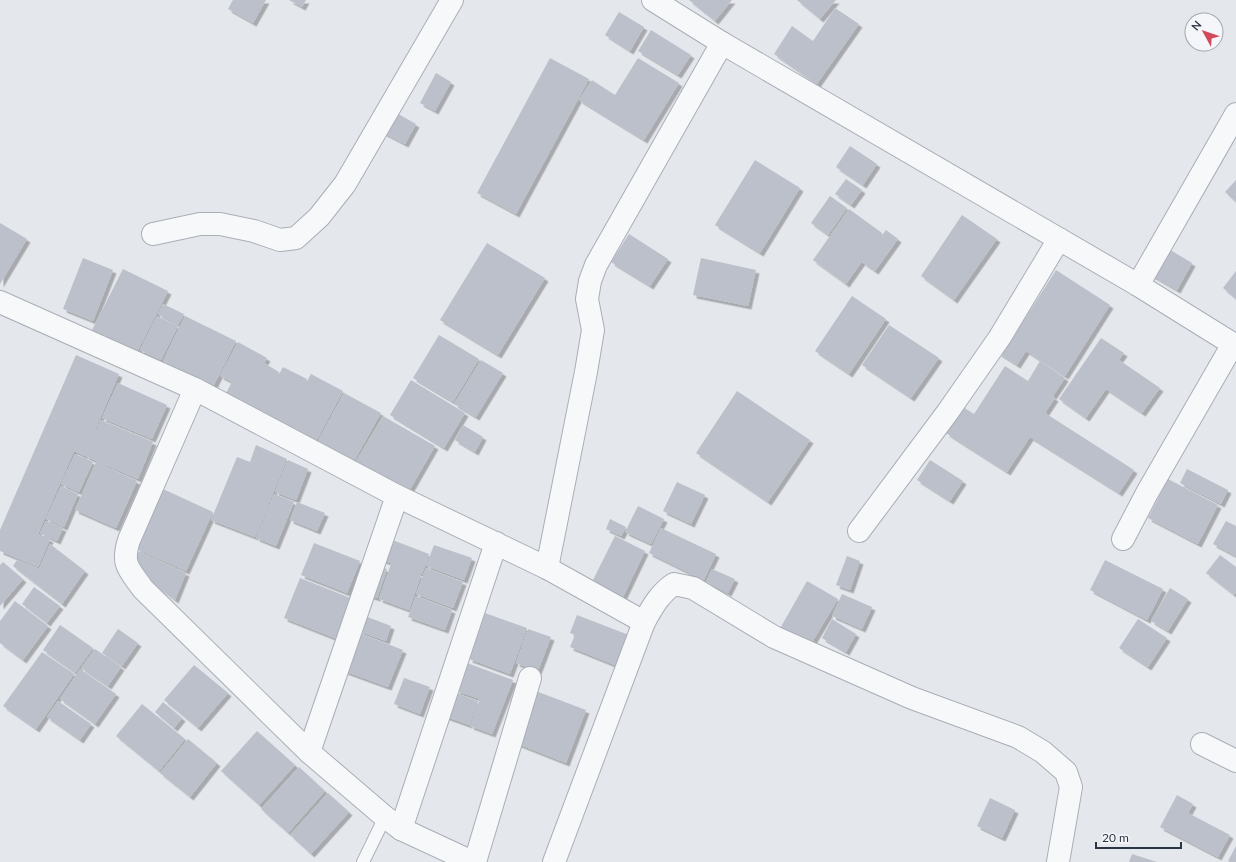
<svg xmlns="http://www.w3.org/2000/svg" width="1236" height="862" viewBox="0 0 1236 862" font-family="Lato,sans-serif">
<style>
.building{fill:#bbc0ca;filter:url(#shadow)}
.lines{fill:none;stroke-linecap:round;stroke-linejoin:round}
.lane-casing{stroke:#a9aeb7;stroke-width:14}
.street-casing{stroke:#a9aeb7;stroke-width:24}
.lane{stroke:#f7f8fa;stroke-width:12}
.street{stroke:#f7f8fa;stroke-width:22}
</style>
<defs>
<filter id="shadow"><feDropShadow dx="3.5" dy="3.5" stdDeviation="0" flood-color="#0004"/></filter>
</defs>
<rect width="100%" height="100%" fill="#e4e7ec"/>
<g class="building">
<polygon points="233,0 266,0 253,23 228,9"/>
<polygon points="289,0 306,0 302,7"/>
<polygon points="689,0 732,0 715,21"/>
<polygon points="797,0 836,0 820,19"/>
<polygon points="835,8 859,24 817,84 774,54 792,26 813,41"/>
<polygon points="619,12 644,27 630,51 605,35"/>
<polygon points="651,30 691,55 678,75 638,51"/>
<polygon points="550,58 589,79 516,214 477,193"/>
<polygon points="638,58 679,83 644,140 579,100 592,80 615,95"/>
<polygon points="436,73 451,82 435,111 420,103"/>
<polygon points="391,110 416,124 405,144 380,131"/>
<polygon points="850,146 877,164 863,185 836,167"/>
<polygon points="755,160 800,188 760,253 715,225"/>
<polygon points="846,179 862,190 851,205 835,194"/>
<polygon points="1236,180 1236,202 1225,192"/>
<polygon points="830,196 847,208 828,235 811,223"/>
<polygon points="849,209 882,233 846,284 813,260"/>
<polygon points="962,215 997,239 954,300 921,276"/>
<polygon points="0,223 27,239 0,284"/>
<polygon points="886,230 898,239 875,271 862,262"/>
<polygon points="629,234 668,259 650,286 611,262"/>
<polygon points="487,243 545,278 498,355 440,320"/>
<polygon points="1167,248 1192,263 1177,290 1151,275"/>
<polygon points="83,258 113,270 93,321 63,309"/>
<polygon points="701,258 756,270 748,306 693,295"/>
<polygon points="123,269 168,291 136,354 91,332"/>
<polygon points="1056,270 1110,305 1065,376 1026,351 1017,365 998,353 1007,339 1010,342"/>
<polygon points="1236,271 1236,299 1223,288"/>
<polygon points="852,296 886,319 849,374 815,351"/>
<polygon points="163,304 184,314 178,325 158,314"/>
<polygon points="157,316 178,326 161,360 140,350"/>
<polygon points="185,316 236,341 214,385 163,361"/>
<polygon points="889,325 939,358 911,398 862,365"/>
<polygon points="439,335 479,359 453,402 413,378"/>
<polygon points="1101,338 1124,353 1119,360 1160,388 1142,413 1106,389 1086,418 1059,399"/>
<polygon points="238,342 267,358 264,363 279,372 258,413 226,393 232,382 220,376"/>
<polygon points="76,355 119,374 84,456 74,451 38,534 50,539 38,567 0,551 0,530"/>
<polygon points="481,360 503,373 476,417 454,404"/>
<polygon points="1040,361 1065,378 1053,396 1031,383 1055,398 1045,413 1134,470 1119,493 1030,437 1007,472 946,433 963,407 974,414 1005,366 1028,381"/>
<polygon points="283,367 307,379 280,429 256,417"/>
<polygon points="311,374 343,391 316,441 284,423"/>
<polygon points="411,380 465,413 444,448 390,415"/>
<polygon points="118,383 167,405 152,439 102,418"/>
<polygon points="737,391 810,440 768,502 696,453"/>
<polygon points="344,393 381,413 354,461 318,441"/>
<polygon points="383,416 435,446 408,493 355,463"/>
<polygon points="101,420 153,442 138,479 85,456"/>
<polygon points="463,425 483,437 475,452 455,440"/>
<polygon points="256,445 287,459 255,537 211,520 237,457 250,462"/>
<polygon points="75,454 93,462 79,492 61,484"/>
<polygon points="288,460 308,469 296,500 275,492"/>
<polygon points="930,460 963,481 950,501 917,480"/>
<polygon points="96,462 137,481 116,528 75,510"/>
<polygon points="1187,469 1228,490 1221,504 1180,483"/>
<polygon points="1168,479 1218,505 1198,544 1148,518"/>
<polygon points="677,482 705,495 691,524 663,511"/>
<polygon points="61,486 78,494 64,527 46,519"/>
<polygon points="163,489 213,512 186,571 136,549"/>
<polygon points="274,494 294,502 276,546 256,538"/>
<polygon points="297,502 325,513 317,531 290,520"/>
<polygon points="638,506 664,519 651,544 625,532"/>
<polygon points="610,519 626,527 621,536 606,529"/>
<polygon points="46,521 63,528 57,541 40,533"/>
<polygon points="1226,521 1236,526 1236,556 1213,544"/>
<polygon points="661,528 716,554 704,580 649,553"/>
<polygon points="615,536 645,551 622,599 591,584"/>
<polygon points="390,539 429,554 422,574 382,560"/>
<polygon points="314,543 360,561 347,593 301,575"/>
<polygon points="50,544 85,571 62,604 13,566 17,560 39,569"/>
<polygon points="434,545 472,558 464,580 426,566"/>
<polygon points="135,550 186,573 175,600 128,565"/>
<polygon points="1220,555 1236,567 1236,592 1234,595 1206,573"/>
<polygon points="847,556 860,561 850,590 836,585"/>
<polygon points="1105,560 1163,589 1147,620 1090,590"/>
<polygon points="3,562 23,579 0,606 0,565"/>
<polygon points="391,564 421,575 409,610 379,599"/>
<polygon points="377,566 387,569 377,598 367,595"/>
<polygon points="426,568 463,582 453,608 416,594"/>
<polygon points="712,569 735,579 728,593 706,582"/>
<polygon points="300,578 353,599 337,639 284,618"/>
<polygon points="807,581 838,599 808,649 778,632"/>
<polygon points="34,587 60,606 47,623 22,604"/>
<polygon points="1170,588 1188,599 1168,631 1151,621"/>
<polygon points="842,594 872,607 862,629 832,616"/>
<polygon points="416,596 452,610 445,630 408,617"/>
<polygon points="15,601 48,626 23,660 0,643 0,621"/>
<polygon points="485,613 527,628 510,674 469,659"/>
<polygon points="577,615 634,637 622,668 570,647 575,635 570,633"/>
<polygon points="365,616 391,626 386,641 359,631"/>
<polygon points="832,619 856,634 846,652 822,638"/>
<polygon points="1138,619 1167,638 1148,667 1119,648"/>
<polygon points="60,625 93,648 75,673 43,650"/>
<polygon points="118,629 138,643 122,666 102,653"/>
<polygon points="528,629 551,637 538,671 516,663"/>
<polygon points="359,633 403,650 388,687 344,671"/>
<polygon points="95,649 121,667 108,686 81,668"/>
<polygon points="42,652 74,674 36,729 3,706"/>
<polygon points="467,663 513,680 492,734 470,726 480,699 456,691"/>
<polygon points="194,665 228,693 198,728 164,700"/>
<polygon points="80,669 116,694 95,724 60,699"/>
<polygon points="404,678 430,687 420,714 394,704"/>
<polygon points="533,690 586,710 566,763 513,742"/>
<polygon points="453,692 478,701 469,725 444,716"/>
<polygon points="58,701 91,724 80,740 47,717"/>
<polygon points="163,702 182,718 174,728 155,712"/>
<polygon points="142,704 185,739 159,771 116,736"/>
<polygon points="257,731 295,765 259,805 221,771"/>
<polygon points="188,739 217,763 190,797 160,773"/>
<polygon points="299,767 325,791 288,833 261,809"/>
<polygon points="328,793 349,812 311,854 290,835"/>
<polygon points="1177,795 1193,804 1188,813 1230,835 1218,857 1160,827"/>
<polygon points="990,798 1015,810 1002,838 977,826"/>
<polygon points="1236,846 1236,862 1230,862 1228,861"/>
<polygon points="1132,854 1157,862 1129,862"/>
</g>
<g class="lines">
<defs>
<polyline id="lane" points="363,862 385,817"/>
<g id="street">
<polyline points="653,0 722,43 1138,285 1236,346"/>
<polyline points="153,234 200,224 220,224 254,231 280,240 296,238 319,217 345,184 452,0"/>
<polyline points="1138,285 1236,114"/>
<polyline points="0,302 195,389 397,496 547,568 644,622 554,862"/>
<path d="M195,389L129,540C121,565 129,569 143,589L309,752L385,817L401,829L472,862"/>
<polyline points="859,531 947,413 1000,337 1059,239"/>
<polyline points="1123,539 1147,493 1233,344"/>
<polyline points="547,568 586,372 593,330 587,299 590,281 596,265 722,43"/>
<path d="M644,622C652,608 659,594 674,584L693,588L774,637L912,698L1018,737L1043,752L1066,772L1071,787L1058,862"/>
<polyline points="1202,744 1236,761"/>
<polyline points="309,752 397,496"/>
<polyline points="401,829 496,543"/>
<polyline points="475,862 530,678"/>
</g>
</defs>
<use href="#lane" class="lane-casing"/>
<use href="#street" class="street-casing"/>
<use href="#lane" class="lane"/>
<use href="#street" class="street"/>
</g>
<g transform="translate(1204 32) rotate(310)"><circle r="19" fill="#f4f6f9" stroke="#a4a8b1"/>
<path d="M0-3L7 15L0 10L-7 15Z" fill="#d1495b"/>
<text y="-6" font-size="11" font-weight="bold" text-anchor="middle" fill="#2b3445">N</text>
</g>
<path d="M1096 842v6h85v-6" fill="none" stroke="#2b3445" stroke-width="2"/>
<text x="1102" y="842" font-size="12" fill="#2b3445" stroke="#f4f6f9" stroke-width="3" paint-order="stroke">20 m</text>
</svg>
